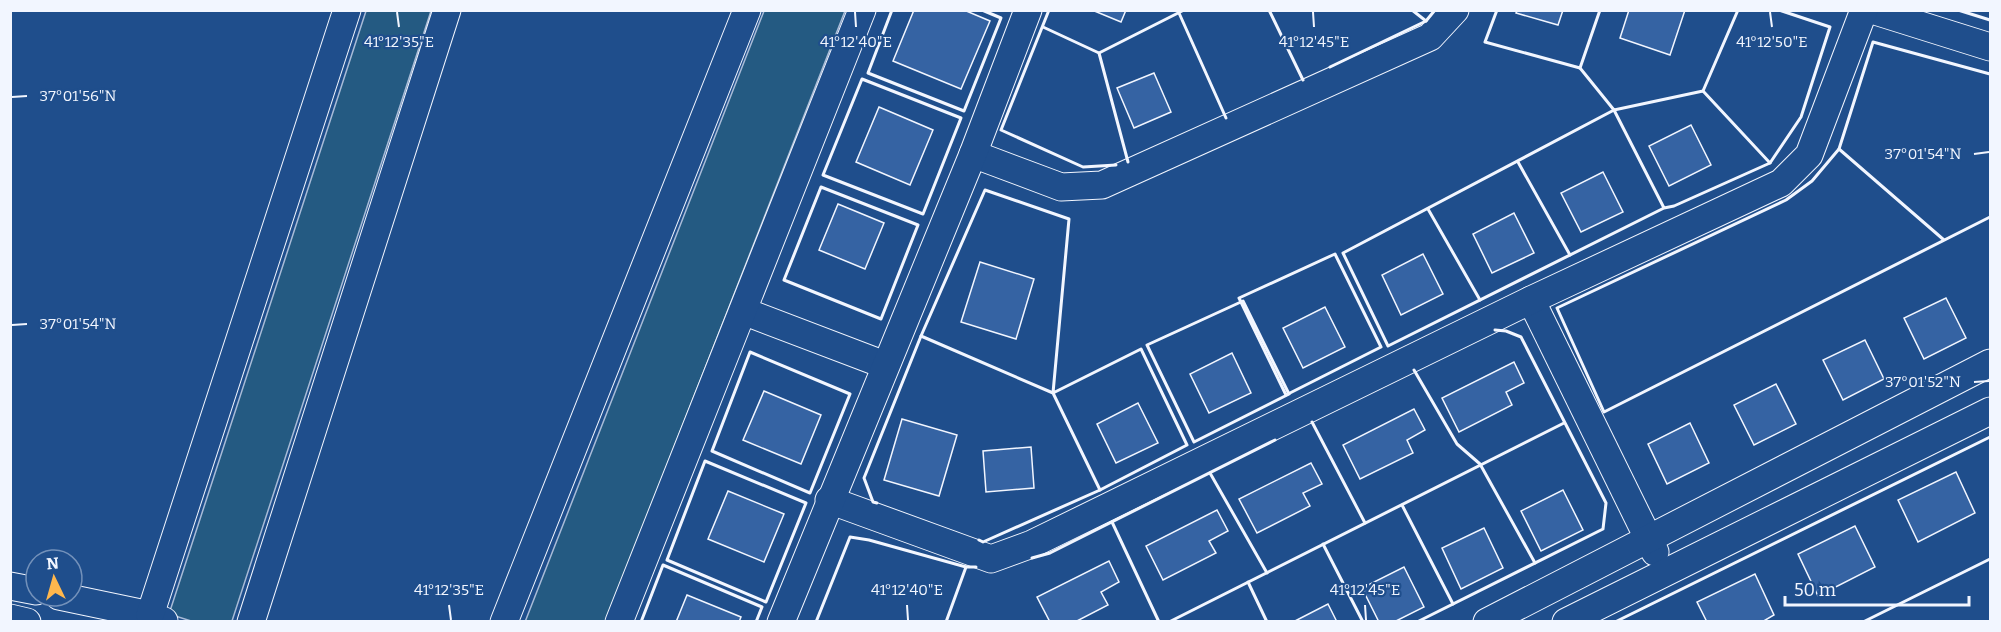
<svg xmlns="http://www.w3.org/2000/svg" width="2001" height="632" viewBox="0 0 2001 632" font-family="Bitter,serif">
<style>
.green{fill:#245a82;stroke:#a8bbd7;stroke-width:1.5}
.building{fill:#3563a3;stroke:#f2f6ff;stroke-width:1.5}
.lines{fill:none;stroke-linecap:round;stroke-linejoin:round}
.minor-casing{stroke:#f2f6ff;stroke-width:29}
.minor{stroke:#1f4e8c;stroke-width:27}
.wall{stroke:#f2f6ff;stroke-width:3}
.ticks{fill:none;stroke:#f2f6ff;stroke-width:2}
.ticks-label{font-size:15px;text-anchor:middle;fill:#f2f6ff;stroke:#1f4e8c;stroke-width:4.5;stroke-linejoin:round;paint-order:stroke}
</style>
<rect width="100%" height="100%" fill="#1f4e8c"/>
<g class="green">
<polygon points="366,11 431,11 232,621 191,621 169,614"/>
<polygon points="764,11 845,11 606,621 525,622"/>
</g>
<g class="building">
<polygon points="914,10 964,10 990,21 961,89 893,61"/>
<polygon points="1092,10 1126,10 1121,22"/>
<polygon points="1517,10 1563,10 1558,25 1516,13"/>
<polygon points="1629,10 1685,10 1670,55 1620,38"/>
<polygon points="1154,73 1171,112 1134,128 1117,88"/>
<polygon points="879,107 933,130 910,185 856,162"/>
<polygon points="1691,125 1711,165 1669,186 1649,146"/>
<polygon points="1603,172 1623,212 1581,232 1561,193"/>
<polygon points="838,204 884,223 865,269 819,250"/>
<polygon points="1514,213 1534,253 1492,273 1473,234"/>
<polygon points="1423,254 1443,294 1401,315 1382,275"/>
<polygon points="980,262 1034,279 1016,339 961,322"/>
<polygon points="1946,298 1966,338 1924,359 1904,318"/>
<polygon points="1325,307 1345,347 1303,368 1283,328"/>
<polygon points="1865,340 1884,379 1843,400 1823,360"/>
<polygon points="1232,353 1251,393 1209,413 1190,374"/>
<polygon points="1514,362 1524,383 1506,392 1512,405 1459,432 1442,398"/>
<polygon points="1776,384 1796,424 1754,445 1734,405"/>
<polygon points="764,391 821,415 801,464 743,440"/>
<polygon points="1138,403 1158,443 1116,463 1097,424"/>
<polygon points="1414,409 1425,430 1407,440 1413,453 1360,479 1343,445"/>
<polygon points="902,419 957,435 939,496 884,480"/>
<polygon points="1690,423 1709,463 1667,484 1648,444"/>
<polygon points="1031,447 1034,488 986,492 983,451"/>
<polygon points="1311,463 1322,484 1303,493 1310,506 1257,533 1239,499"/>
<polygon points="1956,472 1975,513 1918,542 1898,500"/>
<polygon points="1563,490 1583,530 1541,551 1521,511"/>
<polygon points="728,491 784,514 764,562 708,539"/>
<polygon points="1217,510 1228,531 1209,541 1216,553 1163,580 1146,546"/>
<polygon points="1855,526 1875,567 1818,596 1798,554"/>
<polygon points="1484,528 1503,568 1461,589 1442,548"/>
<polygon points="1109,561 1119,582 1101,592 1108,605 1075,622 1050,622 1037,597"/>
<polygon points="1404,567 1424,607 1394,622 1379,622 1362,588"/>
<polygon points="1755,574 1774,615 1762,622 1707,622 1697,602"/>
<polygon points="687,595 741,617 739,622 676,622"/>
<polygon points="1328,604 1337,622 1293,622"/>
</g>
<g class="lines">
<defs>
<g id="minor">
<polyline points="1872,10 1990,47"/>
<polyline points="973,154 1061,187 1102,185 1430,37 1455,10"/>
<polyline points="1531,300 1655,552"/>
<polyline points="743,311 885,365"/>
<polyline points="829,500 991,559 1032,544 1531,300 1781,183 1809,155 1864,10"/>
<polyline points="10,586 36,591"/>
<polyline points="59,596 150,615 164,621"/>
<polyline points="150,615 347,10"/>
<polyline points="10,618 27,622"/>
<polyline points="251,622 447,10"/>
<polyline points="504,622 747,10"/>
<polyline points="619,622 862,10"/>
<polyline points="781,622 973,154 1028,10"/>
<polyline points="1487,622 1990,363"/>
<polyline points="1566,622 1990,411"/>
</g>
</defs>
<use href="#minor" class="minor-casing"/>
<use href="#minor" class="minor"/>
<g class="wall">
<polyline points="892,10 868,73 964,111 1001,18 982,10"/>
<polyline points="1049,10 1001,130 1083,167 1116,165"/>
<polyline points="1269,10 1303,80"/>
<polyline points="1412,10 1426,21"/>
<polyline points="1497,10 1485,42 1580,68 1600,10"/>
<polyline points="1958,10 1990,20"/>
<polyline points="1179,13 1226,118"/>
<polyline points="1043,27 1099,53 1128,162"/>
<polyline points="1099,53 1184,10"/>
<polyline points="1330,67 1426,21 1435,10"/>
<polyline points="1580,68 1614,110 1703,91 1738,10"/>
<polygon points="862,79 961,118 923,214 823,175"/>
<polyline points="1703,91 1770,163 1801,117 1830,27 1779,10"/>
<polyline points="1839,149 1873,42 1990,74"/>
<polyline points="1518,162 1570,255"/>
<polygon points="821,187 918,225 881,319 784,280"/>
<polyline points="1664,208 1388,346 1343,253 1614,110 1664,208 1674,206 1770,163"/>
<polyline points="1428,209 1480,300"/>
<polyline points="1944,240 1839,149 1812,181 1786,200 1557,308 1604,412 1990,217"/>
<polygon points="1335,254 1381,347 1286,395 1239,298"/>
<polygon points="1243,301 1289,394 1194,442 1147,345"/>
<polygon points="750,352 850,394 810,493 712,451"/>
<polyline points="1414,370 1457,444 1480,464 1535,563"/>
<polyline points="1053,393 1100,490 1187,445 1141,349 1053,393 921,336 985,190 1069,219 1053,393"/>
<polyline points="1312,422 1365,523"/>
<polygon points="705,461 806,503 766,602 667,560"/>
<polyline points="1210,473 1267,573"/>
<polyline points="877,503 873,502 864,478 921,336"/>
<polyline points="1402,505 1453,604"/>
<polyline points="1112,522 1159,622"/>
<polyline points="979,540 983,542 1100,490"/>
<polyline points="1323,544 1363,622"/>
<polyline points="1032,558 1050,553 1275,440"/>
<polyline points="1248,582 1267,622"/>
<polyline points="641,622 663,565 762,607 756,622"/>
<polyline points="816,622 850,537 869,540 966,567 976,567"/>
<polyline points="946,622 966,567"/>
<polyline points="1169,622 1564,423"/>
<polyline points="1417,622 1603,529 1606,503 1521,337 1506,331 1495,330"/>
<polyline points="1615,622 1990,437"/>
<polyline points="1863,622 1990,559"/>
</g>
</g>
<path class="ticks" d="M397,12L399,27M855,12L856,27M1313,12L1314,27M1770,12L1772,27M12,97L27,96M1974,154L1989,152M12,325L27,324M1974,382L1989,381M449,605L451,620M907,605L908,620M1365,605L1366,620"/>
<g class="ticks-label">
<text x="399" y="47">41°12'35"E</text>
<text x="856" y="47">41°12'40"E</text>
<text x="1314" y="47">41°12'45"E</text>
<text x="1772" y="47">41°12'50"E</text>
<text x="78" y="101">37°01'56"N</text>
<text x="1923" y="159">37°01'54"N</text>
<text x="78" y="329">37°01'54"N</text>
<text x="1923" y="387">37°01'52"N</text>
<text x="449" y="595">41°12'35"E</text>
<text x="907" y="595">41°12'40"E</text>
<text x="1365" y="595">41°12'45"E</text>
</g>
<rect width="2001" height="632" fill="none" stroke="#f2f6ff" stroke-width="24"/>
<g transform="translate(54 578) rotate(355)"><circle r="28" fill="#1f4e8c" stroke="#7391ba" stroke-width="1.5"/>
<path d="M0-4.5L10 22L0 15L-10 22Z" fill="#ffb74d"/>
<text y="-9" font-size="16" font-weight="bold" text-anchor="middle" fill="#f2f6ff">N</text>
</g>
<path d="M1785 596v9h184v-9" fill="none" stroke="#f2f6ff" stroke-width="3"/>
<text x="1794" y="596" font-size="18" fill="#f2f6ff" stroke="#1f4e8c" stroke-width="4.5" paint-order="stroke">50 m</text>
</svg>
